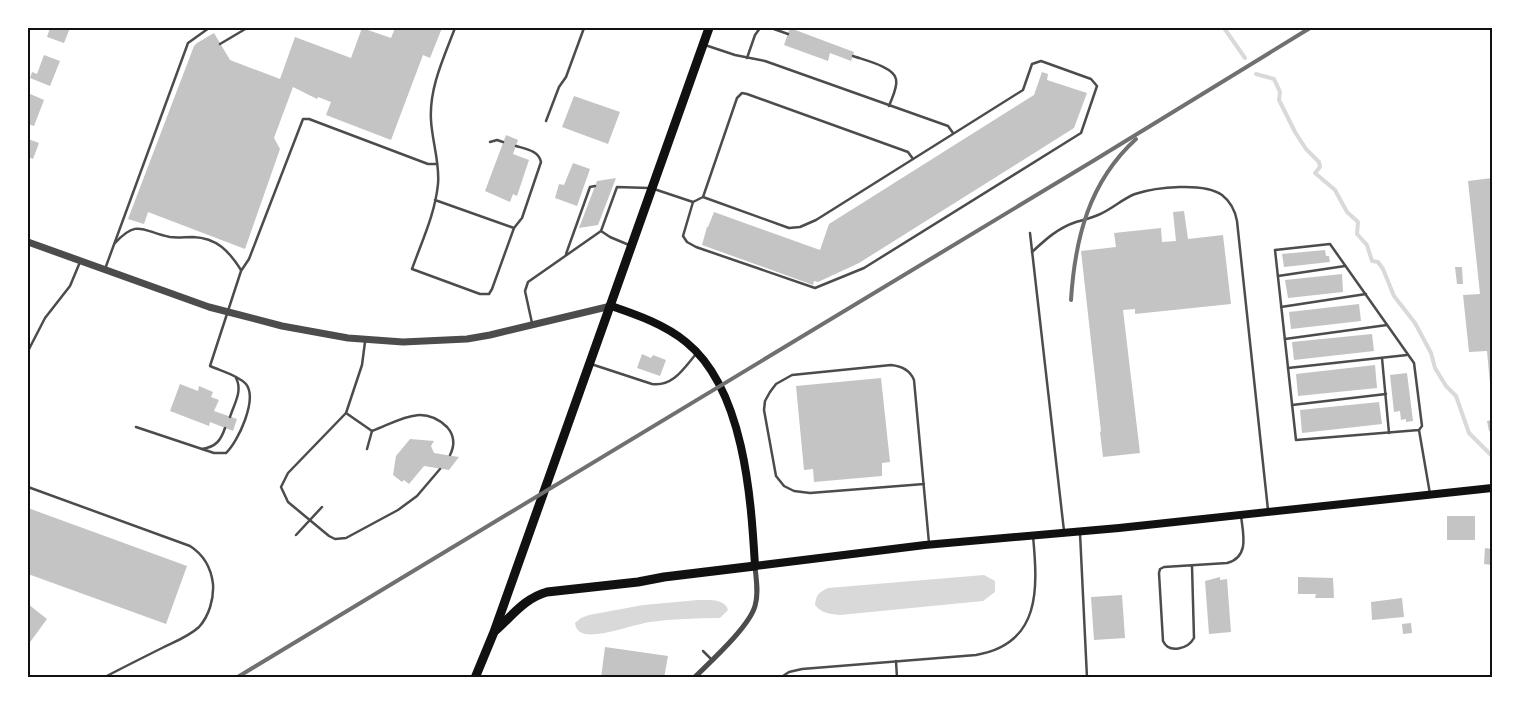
<svg xmlns="http://www.w3.org/2000/svg" width="1520" height="705" viewBox="0 0 1520 705" font-family="Roboto,sans-serif">
<style>
.water{fill:#d9d9d9}
.lines{fill:none;stroke-linecap:round;stroke-linejoin:round}
.stream{stroke:#d9d9d9;stroke-width:4}
.building{fill:#c4c4c4}
.service{stroke:#4c4c4c;stroke-width:2.5}
.minor{stroke:#4c4c4c;stroke-width:5}
.tertiary{stroke:#4c4c4c;stroke-width:7}
.secondary{stroke:#111;stroke-width:8}
.trunk{stroke:#111;stroke-width:9}
.rail{stroke:#707070;stroke-width:4}
.neatline{fill:none;stroke:#111;stroke-width:2}
</style>
<rect width="100%" height="100%" fill="#fff"/>
<g class="water">
<path d="M984,575L995,581V592L983,601L840,615C830,614 821,613 815,605C816,595 819,592 828,588Z"/>
<path d="M698,600C708,600 725,598 728,610L720,618C696,618 673,619 650,622C632,625 601,637 585,634C578,632 576,629 575,623L581,618L589,615L643,605Z"/>
</g>
<g class="lines">
<g class="stream">
<polyline points="1224,28 1245,58"/>
<polyline points="1256,74 1274,79 1280,92 1279,100 1295,132 1306,149 1319,162 1320,167 1315,173 1335,190 1347,212 1358,222 1357,234 1367,245 1372,261 1378,262 1383,269 1394,296 1415,323 1431,353 1435,368 1446,386 1456,396 1469,433 1492,456"/>
</g>
</g>
<g class="building">
<polygon points="50,28 70,28 64,43 47,37"/>
<polygon points="362,28 391,38 395,28 442,28 430,58 423,55 391,140 326,115 331,102 318,97 317,99 293,87 274,138 280,149 245,249 148,212 144,224 128,219 194,46 197,43 214,33 230,60 280,79 295,37 351,58"/>
<polygon points="790,28 854,52 851,61 830,53 828,61 784,45"/>
<polygon points="44,55 60,61 50,86 30,78 32,72 37,74"/>
<polygon points="1042,72 1048,74 1047,80 1087,93 1074,128 859,263 818,282 814,281 813,285 702,245 707,227 708,227 714,212 820,250 829,224 1034,95"/>
<polygon points="28,93 44,100 34,126 28,124"/>
<polygon points="574,96 620,112 608,144 562,127"/>
<polygon points="506,135 518,140 513,154 529,160 517,196 513,194 510,202 485,191"/>
<polygon points="28,139 39,143 33,159 28,157"/>
<polygon points="573,163 590,169 577,206 555,198 559,184 564,185"/>
<polygon points="616,178 598,225 579,228 597,181"/>
<polygon points="1492,178 1492,384 1490,384 1487,351 1469,352 1463,295 1480,294 1468,181"/>
<polygon points="1184,211 1188,239 1223,235 1231,304 1135,314 1135,309 1123,310 1140,453 1103,457 1100,432 1101,431 1081,251 1116,247 1114,233 1161,228 1162,242 1176,241 1173,212"/>
<polygon points="1325,250 1326,256 1329,256 1330,262 1284,267 1282,254"/>
<polygon points="1455,267 1462,267 1463,284 1457,284"/>
<polygon points="1342,274 1343,292 1288,298 1285,280"/>
<polygon points="1359,304 1361,321 1291,329 1289,312"/>
<polygon points="1372,334 1374,351 1294,360 1292,342"/>
<polygon points="642,354 651,358 653,355 666,360 660,376 637,368"/>
<polygon points="1375,365 1377,388 1298,396 1296,374"/>
<polygon points="1407,373 1413,421 1406,422 1406,419 1401,420 1400,411 1394,412 1390,375"/>
<polygon points="881,378 890,462 882,463 882,476 814,482 813,469 804,470 796,386"/>
<polygon points="180,384 198,391 199,386 213,392 211,397 219,400 214,411 237,419 233,431 210,422 209,426 170,411"/>
<polygon points="1379,402 1382,424 1302,433 1300,410"/>
<polygon points="1492,420 1492,431 1489,431 1487,421"/>
<polygon points="410,439 434,441 431,446 434,453 459,457 449,470 424,466 409,484 404,480 402,482 393,475 396,456"/>
<polygon points="28,508 187,566 166,624 28,574"/>
<rect x="1447" y="516" width="28" height="24"/>
<polygon points="1485,548 1492,549 1492,565 1484,564"/>
<polygon points="1220,577 1220,580 1227,579 1231,632 1209,634 1205,581"/>
<polygon points="1298,577 1333,578 1334,598 1315,598 1316,594 1298,594"/>
<polygon points="1122,595 1125,638 1094,640 1091,597"/>
<polygon points="1402,598 1404,617 1372,620 1371,602"/>
<polygon points="28,604 47,619 28,645"/>
<polygon points="1411,623 1412,633 1403,634 1402,624"/>
<polygon points="605,647 668,656 664,678 601,678"/>
</g>
<g class="lines">
<g class="service">
<polyline points="771,28 788,34"/>
<polyline points="220,44 247,28"/>
<polyline points="705,45 735,55 765,61 948,126 953,133"/>
<path d="M853,56C864,60 894,67 896,79C898,87 892,98 889,106"/>
<polyline points="747,58 755,35 760,28"/>
<polyline points="546,121 559,87 566,77 584,28"/>
<polyline points="490,142 497,140 503,142"/>
<polyline points="654,189 693,202"/>
<polyline points="703,197 789,228 800,227 816,220 1023,90 1032,64 1041,61 1091,79 1097,86 1081,133 864,268 815,288 696,247 687,242 683,236 693,202 703,197 737,98 742,93 747,94 908,152 913,159"/>
<path d="M435,200L514,228L492,289L489,294H480L412,269C422,241 435,214 438,184C440,163 432,141 431,120C429,88 444,57 455,28"/>
<path d="M514,228L522,218L541,162C539,151 526,149 516,146"/>
<polyline points="1030,233 1064,531"/>
<path d="M115,243C138,218 143,232 170,237C177,238 185,237 193,237C217,238 229,251 241,270"/>
<polyline points="629,245 610,237 601,231 617,187 649,188"/>
<path d="M1032,252C1046,239 1058,228 1076,222C1084,220 1091,218 1098,215C1111,210 1122,199 1135,194C1156,187 1204,182 1222,195C1231,202 1235,210 1237,221L1268,510"/>
<polyline points="566,254 590,187 595,186"/>
<polyline points="105,269 188,43 209,28"/>
<polyline points="1278,276 1345,266"/>
<polyline points="1281,307 1366,294"/>
<polyline points="532,323 525,291 528,282 601,231"/>
<polyline points="1285,339 1387,325"/>
<polyline points="365,342 362,365 346,413 288,473 281,487 288,502 329,536 335,539 346,538 398,510 417,496 440,469"/>
<polyline points="28,351 45,318 70,286 80,262"/>
<polyline points="1382,358 1389,433"/>
<path d="M591,364L652,384C673,387 684,368 696,354"/>
<polyline points="1288,368 1407,355"/>
<polyline points="1292,405 1386,394"/>
<path d="M346,413L372,431C399,421 422,403 447,427C455,436 455,445 450,455"/>
<path d="M230,417C234,404 243,391 236,378"/>
<path d="M136,427L214,453H226C238,442 258,399 246,384C238,375 221,371 210,366L241,271L249,259L303,119H309L428,164H437"/>
<polyline points="1419,430 1296,440 1275,250 1330,244 1414,363 1422,426 1419,430 1430,494"/>
<path d="M202,449C216,447 221,440 225,428"/>
<polyline points="367,449 372,431"/>
<path d="M924,484L810,493L794,491L784,486L776,476L764,410L765,401L770,392L776,384L792,375L891,365C901,366 910,370 914,380L929,543"/>
<path d="M28,487L190,546C204,555 211,567 213,584C214,599 209,616 199,627C188,637 174,642 162,648C142,658 122,668 103,678"/>
<polyline points="1080,533 1087,678"/>
<polyline points="296,535 322,507"/>
<path d="M1192,566L1194,638C1188,649 1169,654 1163,641L1159,573L1160,569L1164,567L1227,563C1250,557 1243,533 1241,516"/>
<polyline points="703,651 712,660"/>
<polyline points="896,661 897,678"/>
<path d="M780,678L789,672L802,669L976,655C1041,644 1038,589 1033,536"/>
</g>
<path class="minor" d="M694,678C711,661 749,627 755,606C759,593 756,579 755,566"/>
<polyline class="tertiary" points="28,242 209,307 282,326 348,338 403,342 467,339 490,335 611,306"/>
<path class="secondary" d="M611,306C637,315 664,324 686,342C744,389 751,497 755,566L925,545L1119,528L1492,488"/>
<g class="trunk">
<path d="M496,630C512,616 525,598 547,592L638,582L664,577L755,566"/>
<polyline points="475,678 494,632 709,28"/>
</g>
<g class="rail">
<path d="M1071,300C1075,238 1089,182 1136,139"/>
<polyline points="236,678 1093,161 1310,28"/>
</g>
</g>
<rect width="1520" height="705" fill="none" stroke="#ffffff" stroke-width="58"/>
<rect x="29" y="29" width="1462" height="647" class="neatline"/>
</svg>
